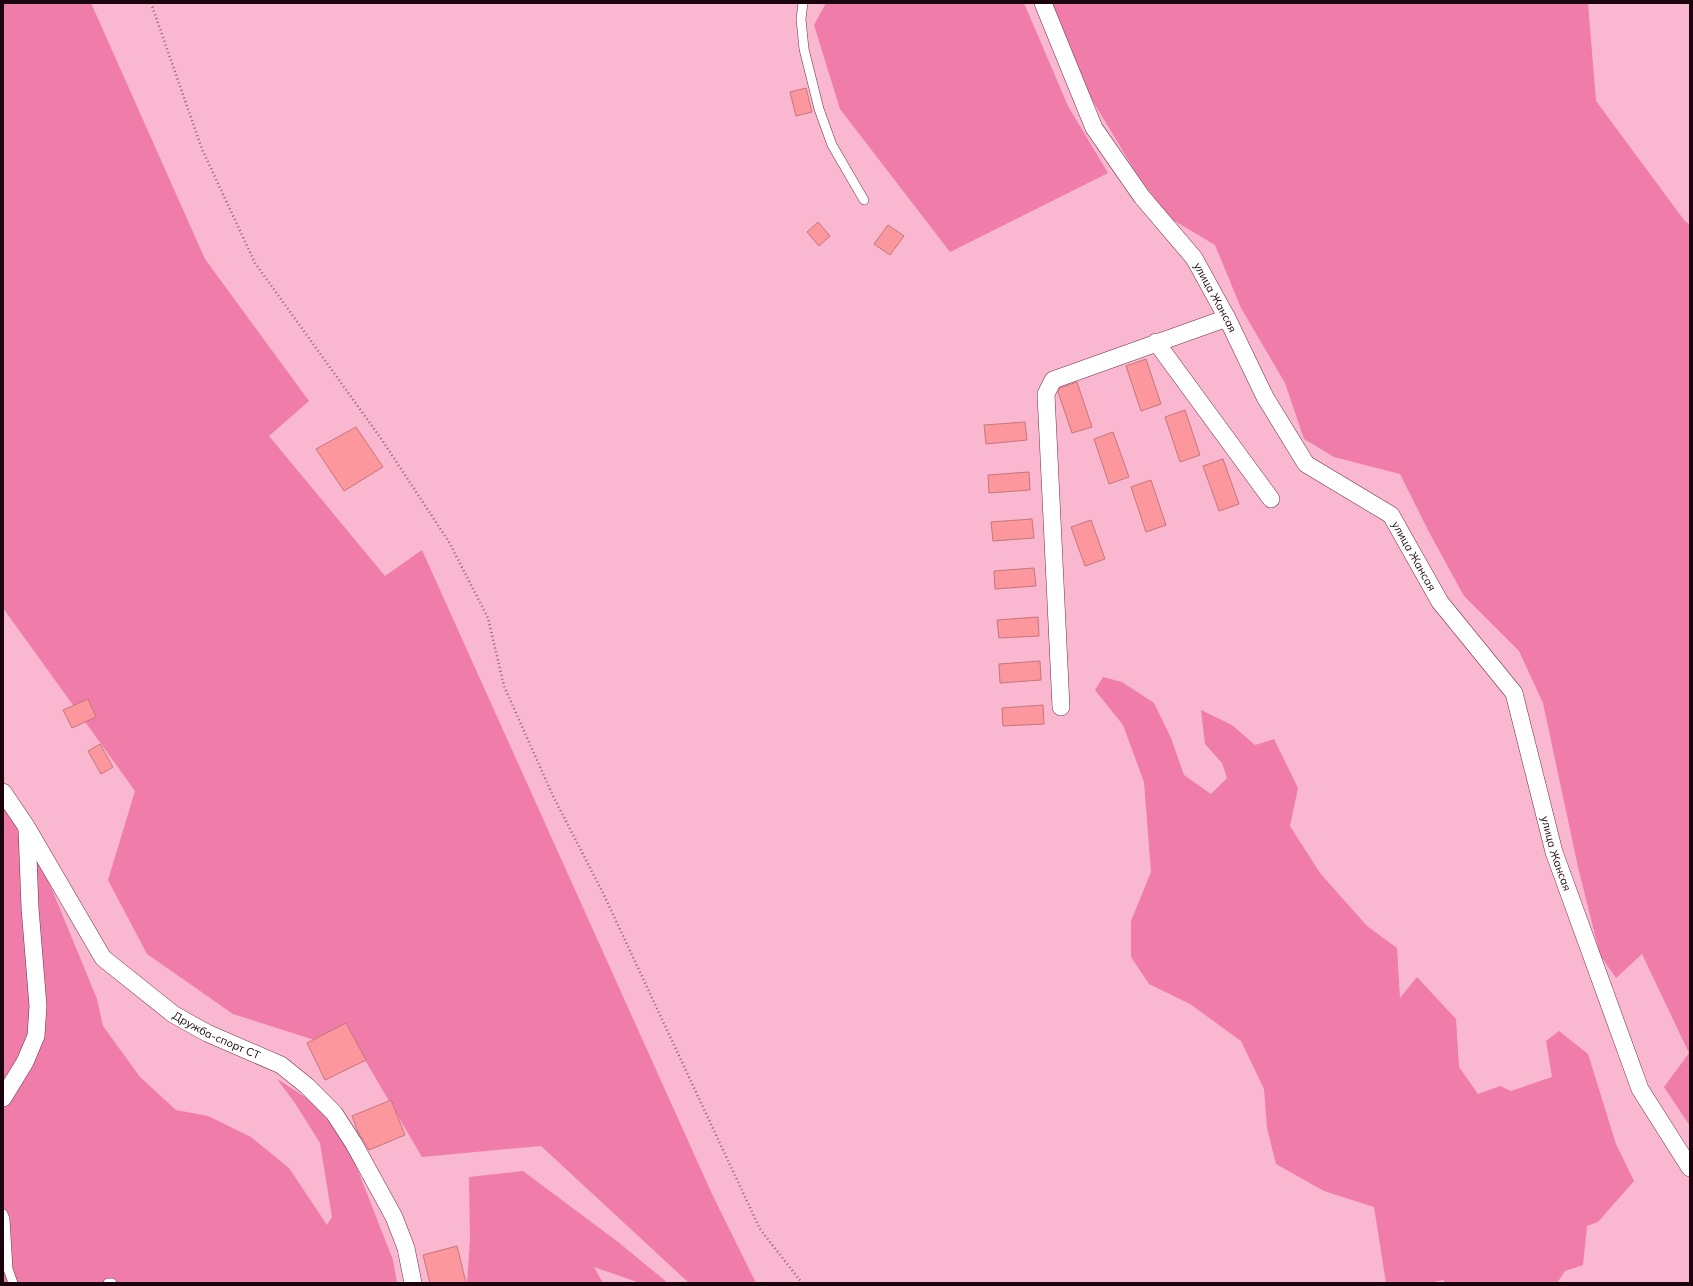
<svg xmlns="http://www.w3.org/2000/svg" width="1693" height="1286" viewBox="0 0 1693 1286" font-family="Mulish,sans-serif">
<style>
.green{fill:#f07caa}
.building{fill:#fc979d;stroke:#c5767b}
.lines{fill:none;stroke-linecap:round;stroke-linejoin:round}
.lane-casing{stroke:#702d49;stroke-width:10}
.street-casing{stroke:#702d49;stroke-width:18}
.path{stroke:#8d6071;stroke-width:2.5;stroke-dasharray:1 3;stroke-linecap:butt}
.lane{stroke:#fff;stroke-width:9}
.street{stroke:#fff;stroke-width:17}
.labels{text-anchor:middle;stroke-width:3;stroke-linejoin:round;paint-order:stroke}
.street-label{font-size:11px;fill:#1b030d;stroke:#fccbdb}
</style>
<rect width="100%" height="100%" fill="#f9b8cf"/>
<g class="green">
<polygon points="3,3 91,3 205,259 309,401 269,436 385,576 422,550 712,1194 756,1283 689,1283 541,1146 422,1157 362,1055 233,1014 147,954 108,880 135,791 3,608"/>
<polygon points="826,3 1024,3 1068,106 1108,173 950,252 840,109 814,25"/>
<polygon points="1052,3 1588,3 1596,101 1684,220 1690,225 1690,1126 1664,1087 1689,1053 1642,954 1616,978 1600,955 1578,867 1543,703 1519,651 1464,596 1429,532 1400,474 1334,457 1304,439 1285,383 1241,308 1215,245 1168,217 1135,171 1091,98"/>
<polygon points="1103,677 1122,682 1154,703 1171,738 1184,775 1211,794 1227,778 1222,763 1205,744 1201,710 1232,725 1255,745 1274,739 1298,788 1290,826 1320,873 1367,926 1397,948 1400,998 1417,977 1456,1019 1459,1067 1478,1094 1500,1086 1511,1091 1552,1077 1546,1041 1559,1031 1588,1054 1616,1144 1634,1181 1598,1222 1587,1226 1583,1265 1565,1271 1557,1283 1444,1283 1444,1280 1428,1283 1386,1283 1374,1207 1324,1191 1276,1164 1267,1128 1264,1089 1241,1041 1190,1004 1149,984 1131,957 1131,921 1151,872 1144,782 1123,725 1095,690"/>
<polygon points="3,805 44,870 97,999 103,1026 140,1077 176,1110 208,1116 251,1137 289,1168 327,1225 332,1217 320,1143 295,1103 277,1079 313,1102 348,1145 393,1260 397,1283 3,1283"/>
<polygon points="523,1171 618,1242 668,1283 640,1283 594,1267 603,1283 467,1283 470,1240 469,1177"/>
</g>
<g class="building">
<polygon points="806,88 812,112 796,116 790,92"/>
<polygon points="818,222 830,236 819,246 807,232"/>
<polygon points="888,225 904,236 890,255 874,244"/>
<polygon points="1146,359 1161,404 1141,411 1126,366"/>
<polygon points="1077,382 1092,427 1072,433 1058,392 1060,388"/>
<polygon points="1185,410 1200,455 1180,462 1165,417"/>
<polygon points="1025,422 1027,440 986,444 984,425"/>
<polygon points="356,427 383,467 344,491 316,449"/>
<polygon points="1113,432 1129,477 1109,484 1094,439"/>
<polygon points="1223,459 1239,504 1219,511 1203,466"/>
<polygon points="1029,472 1030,490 989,493 988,475"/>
<polygon points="1151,480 1166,525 1146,532 1131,487"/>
<polygon points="1032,519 1034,538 993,541 991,522"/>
<polygon points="1091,520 1105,559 1085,566 1071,527"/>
<polygon points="1034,568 1036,586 995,589 994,571"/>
<polygon points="1038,617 1039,636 999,638 997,620"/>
<polygon points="1040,661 1041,680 1000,683 999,664"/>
<polygon points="88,699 96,717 72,728 63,710"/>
<polygon points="1043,705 1044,724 1003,726 1002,708"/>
<polygon points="100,744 113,767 101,774 88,751"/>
<polygon points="346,1023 366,1060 325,1080 307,1043"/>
<polygon points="391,1100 405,1135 369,1150 358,1132 352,1116"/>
<polygon points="457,1246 466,1283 430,1283 423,1255"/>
</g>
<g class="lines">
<defs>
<g id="lane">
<polyline points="803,3 801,19 804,49 819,109 832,145 864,200"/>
<polyline points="3,1214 5,1219 8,1269 13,1283"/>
<polyline points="108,1283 112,1283"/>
</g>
<g id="street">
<path id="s1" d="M1043,3L1094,128L1142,197L1194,258L1227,318L1265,397L1306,464L1391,515L1440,602L1514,693L1554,852L1640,1089L1690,1168"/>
<polyline points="1156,342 1271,499"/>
<polyline points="1061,707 1046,394 1053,380 1227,318"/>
<path id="s2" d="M3,792L26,826L103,958L173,1014L207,1033L281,1065L307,1086L334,1113L354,1144L394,1217L406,1248L413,1283"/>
<polyline points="3,1098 25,1062 36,1036 38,1006 30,908 27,830"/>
</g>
</defs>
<use href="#lane" class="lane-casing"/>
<use href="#street" class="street-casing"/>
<polyline class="path" points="151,3 202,149 255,263 380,437 449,542 488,618 504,686 553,796 603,893 760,1229 802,1283"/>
<use href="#lane" class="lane"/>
<use href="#street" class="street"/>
</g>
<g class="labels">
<g class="street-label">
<text dy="4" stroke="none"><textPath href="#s1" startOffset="344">улица Жансая</textPath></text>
<text dy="4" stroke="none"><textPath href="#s1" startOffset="680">улица Жансая</textPath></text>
<text dy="4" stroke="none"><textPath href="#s1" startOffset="1016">улица Жансая</textPath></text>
<text dy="4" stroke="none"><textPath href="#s2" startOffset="332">Дружба-спорт СТ</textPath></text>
</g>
</g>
<rect width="1693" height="1286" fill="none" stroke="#1b030d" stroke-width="8"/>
</svg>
